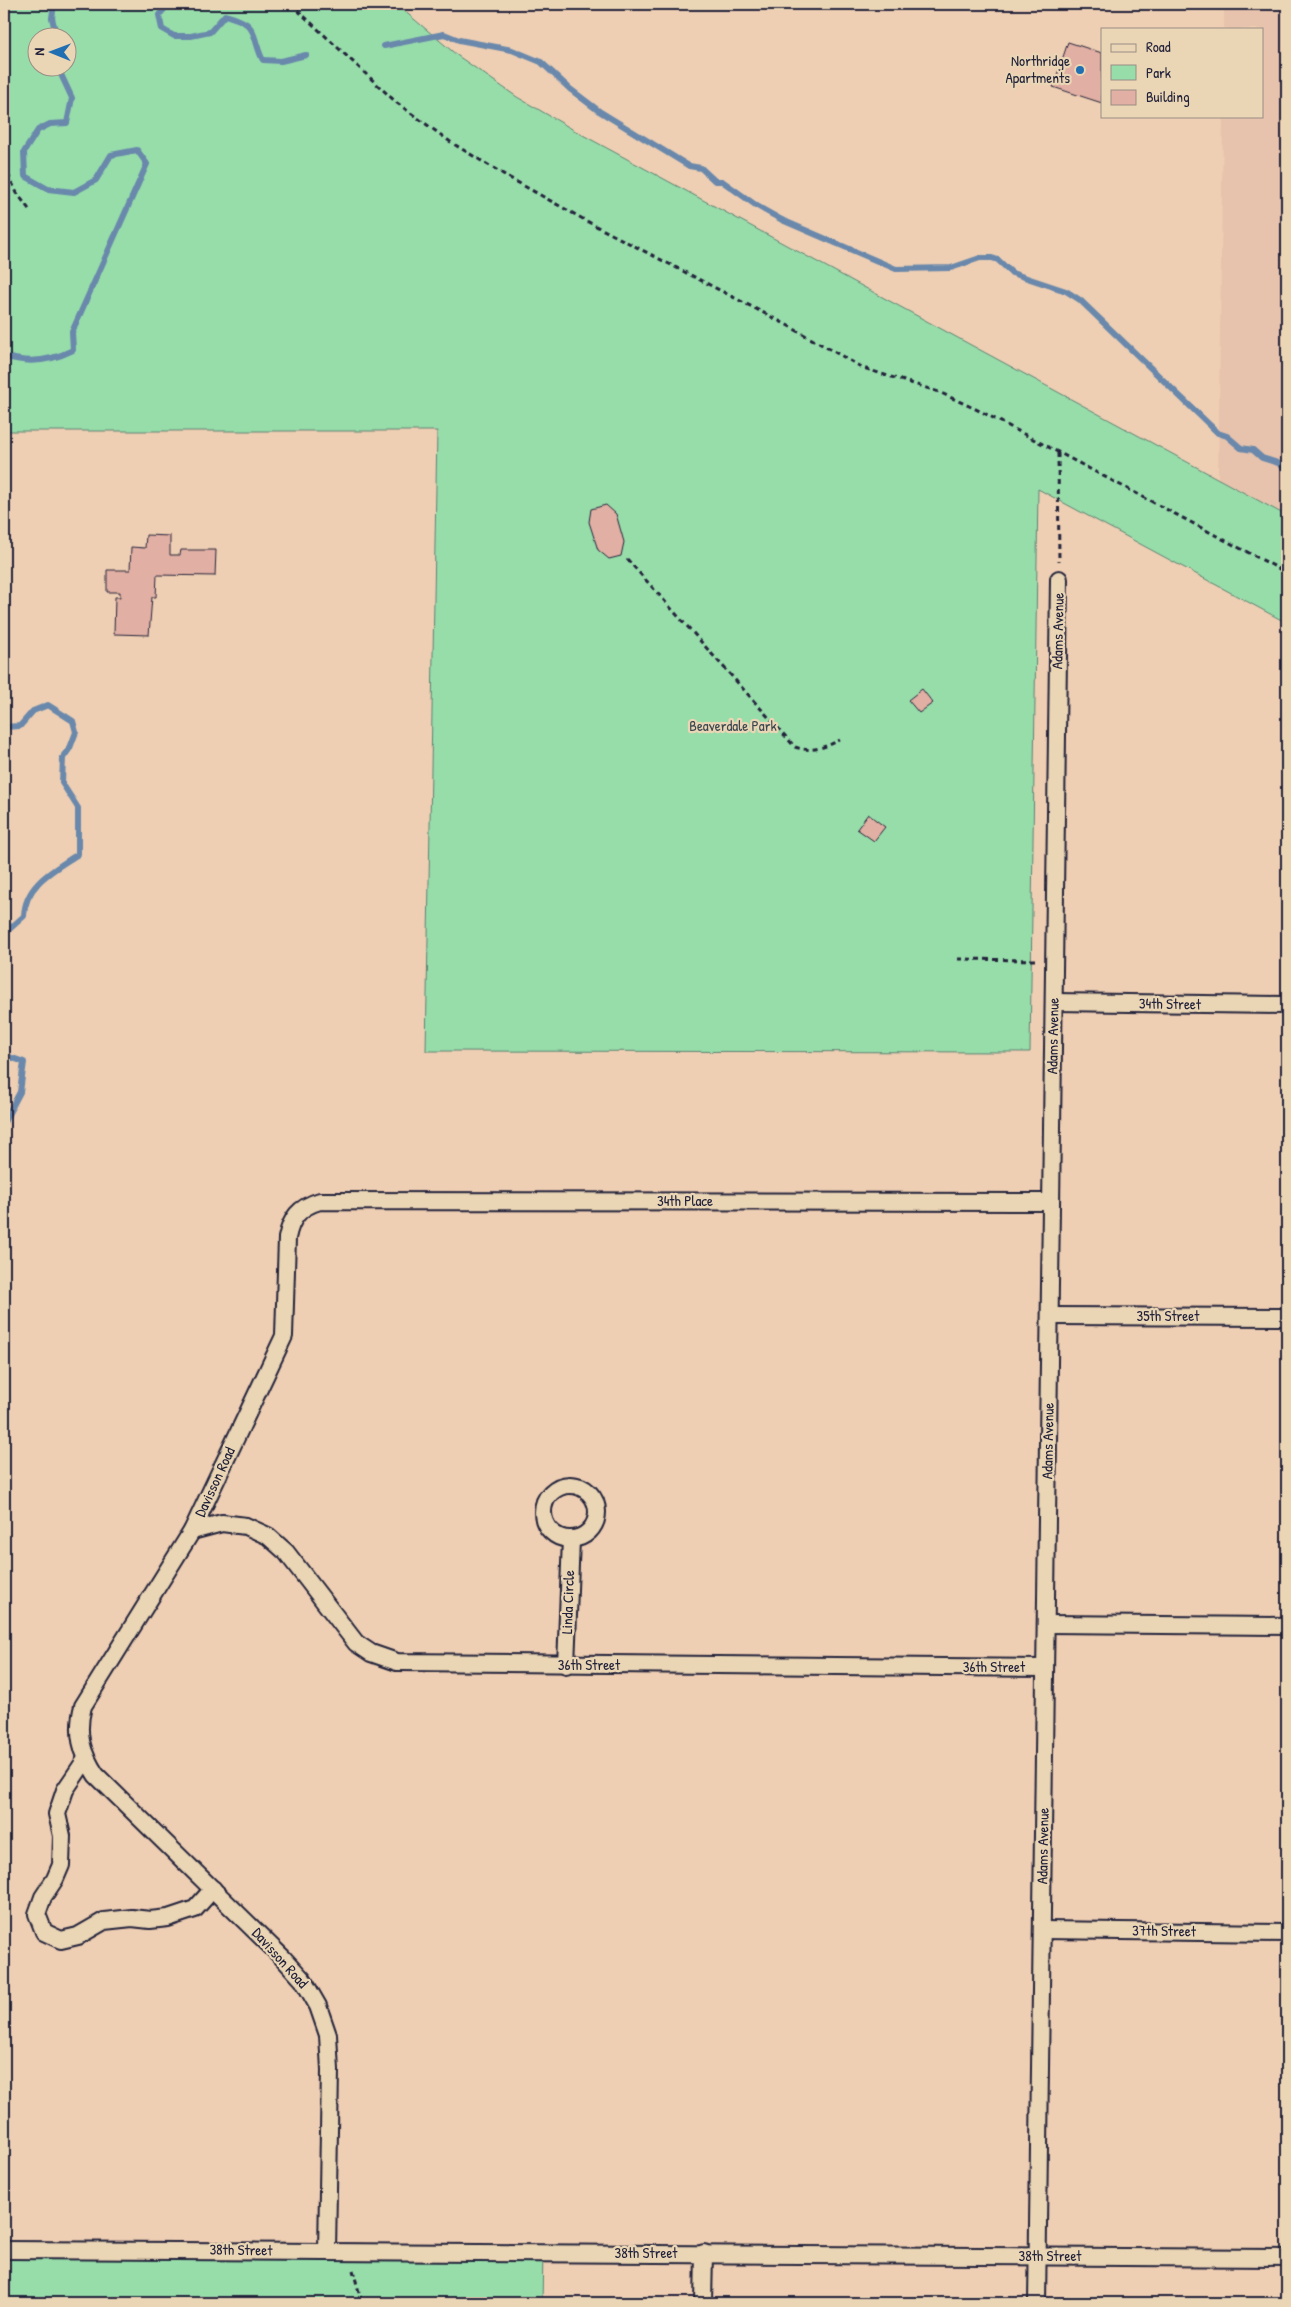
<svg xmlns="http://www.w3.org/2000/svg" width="1291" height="2307" viewBox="0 0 1291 2307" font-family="'Patrick Hand',sans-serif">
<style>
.built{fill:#e7c2ac}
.green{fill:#97ddaa;stroke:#5c8072;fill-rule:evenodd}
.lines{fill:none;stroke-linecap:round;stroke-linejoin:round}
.stream{stroke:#6988ab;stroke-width:6}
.building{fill:#e1afa3;stroke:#22223b}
.minor-casing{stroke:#22223b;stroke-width:20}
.path{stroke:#22223b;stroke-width:3;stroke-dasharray:5 4;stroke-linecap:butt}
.minor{stroke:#ead5b4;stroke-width:16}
.poi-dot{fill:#1f6fb2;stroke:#ead5b4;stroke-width:2}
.labels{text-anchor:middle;stroke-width:4.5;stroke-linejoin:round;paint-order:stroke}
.poi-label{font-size:15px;fill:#22223b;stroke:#ead5b4;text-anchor:end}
.street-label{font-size:15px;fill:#22223b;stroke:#ead5b4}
.park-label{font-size:15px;fill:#394751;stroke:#ead5b4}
</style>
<rect width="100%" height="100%" fill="#efcfb3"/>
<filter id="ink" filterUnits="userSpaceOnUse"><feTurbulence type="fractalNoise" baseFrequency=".02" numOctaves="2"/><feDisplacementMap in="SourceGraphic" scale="10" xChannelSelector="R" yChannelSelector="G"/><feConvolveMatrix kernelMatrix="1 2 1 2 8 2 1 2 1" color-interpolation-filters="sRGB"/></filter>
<g filter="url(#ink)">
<polygon class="built" points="1224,4 1287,4 1287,516 1218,478 1223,116 1262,116 1262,29 1224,29"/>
<g class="green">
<path d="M4,4H396L458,56L517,97L579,133L1287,516V623L1038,489L1030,1052L426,1051L437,431H4ZM38,38H68V68H38Z"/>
<polygon points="4,2250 543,2252 542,2303 4,2303"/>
</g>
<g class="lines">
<g class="stream">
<polyline points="54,4 52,18 57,38"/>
<path d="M177,4L167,6L159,15L162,29L174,36H191L210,32L225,15C231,17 239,19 245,23C256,29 256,49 263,60L281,61L306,55"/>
<polyline points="384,46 444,34 459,40 512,50 541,62 570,89 599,111 689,166 701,168 715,181 722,181 757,206 782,220 896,269 951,268 980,258 992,258 998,260 1012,273 1066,291 1080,300 1218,433 1227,436 1241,448 1253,450 1262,458 1278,463 1287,470"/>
<path d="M4,356C27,364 51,361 73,350L72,332L147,164L137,150L111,155L96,180L74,192L48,189L25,176L24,152L38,130L50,124L67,123L72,98L58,68"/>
<path d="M4,727L20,726L33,711L48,705L73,721L76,732L70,748L63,758L62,783L78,808V854C54,870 25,884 24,916L4,934"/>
<polyline points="4,1055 24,1062 20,1092 4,1122"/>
</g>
</g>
<g class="building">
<polygon points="1068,42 1102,53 1102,103 1053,87"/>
<polygon points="606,505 616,514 624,542 621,556 609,559 598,550 589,522 591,509"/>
<polygon points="146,535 170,536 170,555 180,555 181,550 216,550 215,576 157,575 156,597 152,597 149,635 114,634 115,597 120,597 120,592 107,592 107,570 130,570 131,547 145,548"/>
<polygon points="922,689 933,703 919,713 908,700"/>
<polygon points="868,814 885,827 874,841 857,829"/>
</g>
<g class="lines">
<defs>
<g id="minor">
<polyline points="1054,1002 1287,1005"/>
<polyline points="1050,1316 1287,1317"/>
<circle cx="570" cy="1512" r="27"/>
<polyline points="192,1531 222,1523 246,1526 268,1536 286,1552 356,1643 371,1653 397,1662 1045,1668"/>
<polyline points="1046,1624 1287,1626"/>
<polyline points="566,1665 571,1539"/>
<polyline points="86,1759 65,1790 57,1814 62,1836 61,1865 55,1879 43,1897 37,1914 44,1932 61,1940 78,1936 104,1921 132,1918 150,1920 168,1918 195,1909 213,1889"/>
<polyline points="1042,1930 1287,1933"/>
<polyline points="4,2250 1287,2258"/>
<path d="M327,2251L330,2070L328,2035L318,2006L303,1980L283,1958L96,1775C81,1752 76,1733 83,1706L192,1531L284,1336L287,1238C291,1218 299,1207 320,1201L1051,1202"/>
<polyline points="703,2303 704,2253"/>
<polyline points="1037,2303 1059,579"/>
</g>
</defs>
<use href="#minor" class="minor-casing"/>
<g class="path">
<polyline points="291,4 397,103 452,143 508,177 592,224 787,325 863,368 939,392 982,412 1287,573"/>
<polyline points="4,166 17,193 31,212"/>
<polyline points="1058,453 1059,562"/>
<path d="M627,559L795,747C812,753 825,747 840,740"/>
<polyline points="958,959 1036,960"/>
<polyline points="353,2270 362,2303"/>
</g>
<use href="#minor" class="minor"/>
</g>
</g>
<circle class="poi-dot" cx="1080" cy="70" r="5"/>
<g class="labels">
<g class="poi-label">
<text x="1070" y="66">Northridge<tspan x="1070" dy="17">Apartments</tspan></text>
</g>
<g class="street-label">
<text transform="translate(1058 631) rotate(-89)" y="5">Adams Avenue</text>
<text transform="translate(1170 1004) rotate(1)" y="5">34th Street</text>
<text transform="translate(1053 1036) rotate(-89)" y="5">Adams Avenue</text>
<text x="685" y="1206">34th Place</text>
<text x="1168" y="1321">35th Street</text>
<text transform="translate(1048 1441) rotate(-89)" y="5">Adams Avenue</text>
<text transform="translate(215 1482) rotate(-65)" y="5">Davisson Road</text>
<text transform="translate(568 1602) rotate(-88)" y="5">Linda Circle</text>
<text x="589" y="1670">36th Street</text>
<text x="994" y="1672">36th Street</text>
<text transform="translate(1043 1846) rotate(-89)" y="5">Adams Avenue</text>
<text transform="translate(1164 1931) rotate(1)" y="5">37th Street</text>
<text transform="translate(280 1958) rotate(48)" y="5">Davisson Road</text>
<text transform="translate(241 2250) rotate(1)" y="5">38th Street</text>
<text x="646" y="2258">38th Street</text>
<text x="1050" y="2261">38th Street</text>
</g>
<g class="park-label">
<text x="733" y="731">Beaverdale Park</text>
</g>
</g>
<rect width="1291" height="2307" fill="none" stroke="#ead5b4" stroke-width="20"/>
<rect x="10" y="10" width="1271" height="2287" fill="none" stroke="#22223b" stroke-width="2" filter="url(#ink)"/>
<rect x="1101" y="28" width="162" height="90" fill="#ead5b4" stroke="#9a8d84"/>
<rect x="1111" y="44" width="25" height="8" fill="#ead5b4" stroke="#9a8d84"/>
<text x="1146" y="52" font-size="15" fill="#22223b">Road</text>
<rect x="1111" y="65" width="25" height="15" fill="#97ddaa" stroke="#9a8d84"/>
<text x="1146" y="78" font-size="15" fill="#22223b">Park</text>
<rect x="1111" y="90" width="25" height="15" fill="#e1afa3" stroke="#9a8d84"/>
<text x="1146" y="102" font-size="15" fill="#22223b">Building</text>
<g transform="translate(52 52) rotate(271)"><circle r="24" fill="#ead5b4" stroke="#9a8d84"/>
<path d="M0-4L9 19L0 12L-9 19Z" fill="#1f6fb2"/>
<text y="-8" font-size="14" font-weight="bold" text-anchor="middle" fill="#22223b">N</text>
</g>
</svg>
